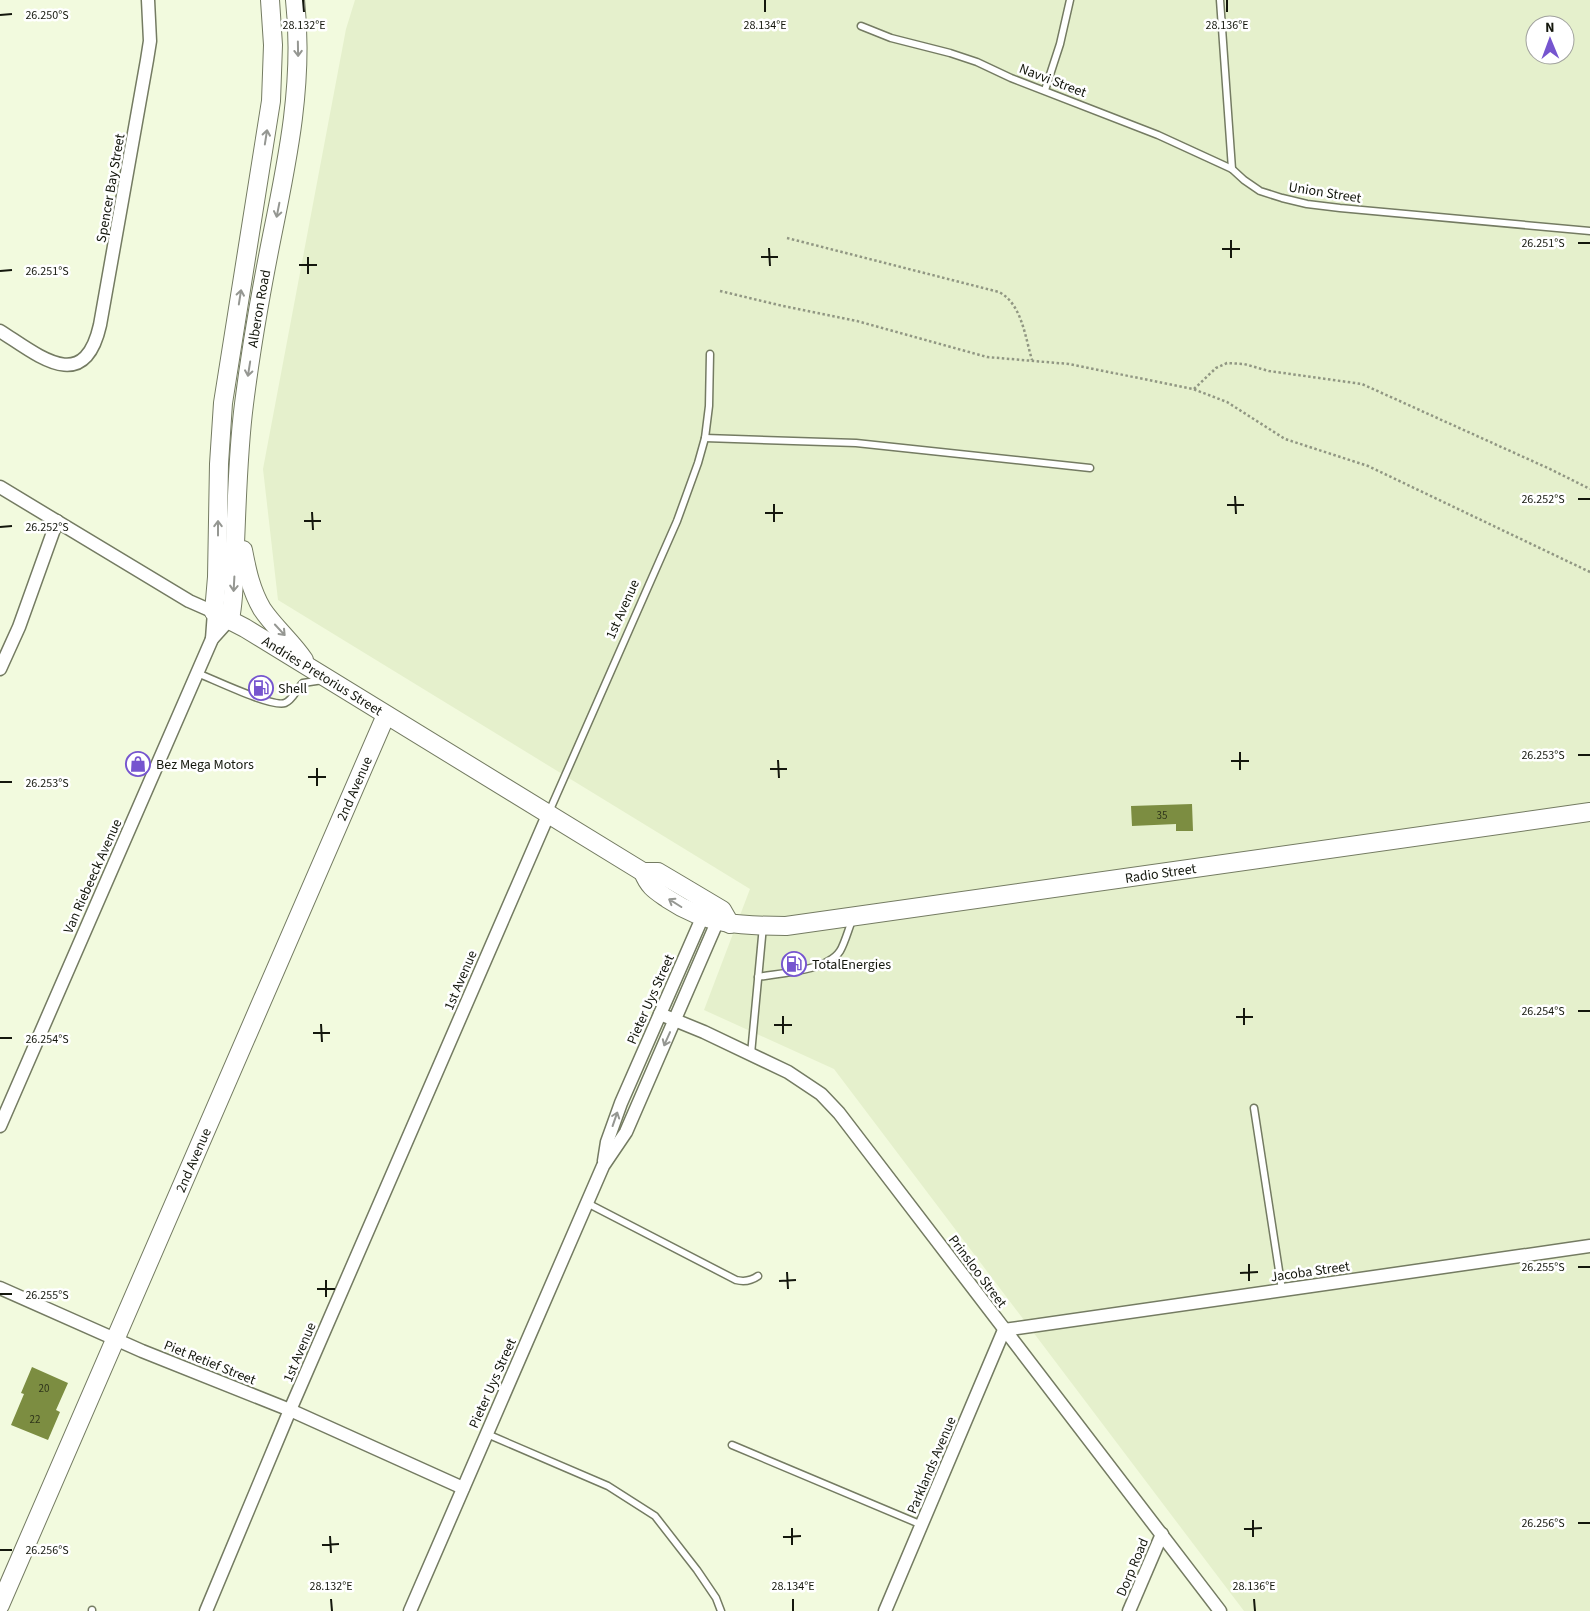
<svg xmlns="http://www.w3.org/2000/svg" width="1590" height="1611" viewBox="0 0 1590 1611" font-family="'Source Sans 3',sans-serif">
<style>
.built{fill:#e5f0cc;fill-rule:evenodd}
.building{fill:#7c8d41}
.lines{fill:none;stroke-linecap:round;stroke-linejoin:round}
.lane-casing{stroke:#747b62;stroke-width:9}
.street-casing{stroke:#747b62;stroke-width:15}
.secondary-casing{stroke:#747b62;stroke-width:20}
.path{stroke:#919783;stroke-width:2.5;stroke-dasharray:2.5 2.5;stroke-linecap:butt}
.lane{stroke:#fff;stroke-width:6}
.street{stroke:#fff;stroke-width:12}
.secondary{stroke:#fff;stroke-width:18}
.oneway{stroke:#959792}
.ticks{fill:none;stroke:#14170d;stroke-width:2}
.labels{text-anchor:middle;stroke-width:5;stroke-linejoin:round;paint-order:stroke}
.number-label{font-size:11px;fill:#2e341a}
.street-label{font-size:14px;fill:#14170d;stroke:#fff}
.poi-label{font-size:14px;fill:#14170d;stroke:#fff;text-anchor:start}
.ticks-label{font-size:12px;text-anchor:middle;fill:#14170d;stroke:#fff;stroke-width:5;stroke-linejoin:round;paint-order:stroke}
</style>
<rect width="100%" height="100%" fill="#f2fade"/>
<path class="built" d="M355,0H1590V1611H1244L834,1069L704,1010L750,889L278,600L263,469L346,29ZM1535,25H1565V55H1535Z"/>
<g class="building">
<polygon points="1192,804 1193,831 1176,831 1176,824 1132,826 1131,806"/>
<polygon points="32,1367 68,1383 56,1410 60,1412 48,1440 11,1425 24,1394 21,1393"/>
</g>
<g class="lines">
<defs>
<g id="lane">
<polyline points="1220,0 1232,169"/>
<polyline points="861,26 891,38 950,53 977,62 1011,78 1158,135 1232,169 1244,180 1260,191 1282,198 1307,204 1340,208 1590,231"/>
<polyline points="1045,90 1060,44 1070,0"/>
<polyline points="705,438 856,443 1090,468"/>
<path d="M197,673C213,679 272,708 285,703C293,700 297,688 303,683L323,680"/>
<polyline points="549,812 677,521 698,463 705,438 709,406 710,354"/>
<path d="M758,977C780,973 827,971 840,951C845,943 849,927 853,918"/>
<polyline points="751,1054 763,926"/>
<polyline points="1254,1108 1282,1290"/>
<path d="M587,1203L736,1280C744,1282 751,1281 758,1276"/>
<polyline points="487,1434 608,1486 655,1516 697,1570 716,1598 721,1611"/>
<polyline points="732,1445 922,1525"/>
<polyline points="92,1611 92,1610"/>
</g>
<g id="street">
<path d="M0,331C38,355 84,396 100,325L147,60L150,41L148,0"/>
<polyline points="0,487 189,601 214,612 212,639"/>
<polyline points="0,669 19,627 57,521"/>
<polyline points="660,1014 704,1032 788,1072 821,1094 839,1113 1220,1611"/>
<polyline points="0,1126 212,639 230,619"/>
<polyline points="604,1161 607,1142 621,1103 706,909"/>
<polyline points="0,1288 142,1351 290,1410 463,1488"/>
<polyline points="206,1611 290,1410 549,813"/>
<polyline points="410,1611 603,1166 626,1132 721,913"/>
<polyline points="885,1611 1004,1330 1590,1246"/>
<polyline points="1129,1611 1162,1534"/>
</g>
<g id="secondary">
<path id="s1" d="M270,0L273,45L271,101L223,403L219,464L217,577L214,612L245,628L643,872H658L680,885L722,910L730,924"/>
<path d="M243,550C247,571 251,590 262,609C274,627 292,642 304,660"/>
<path id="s2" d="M230,619C235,594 234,569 235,544C237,497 238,450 244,404C251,348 261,291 272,236C288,158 304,80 295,0"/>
<path id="s3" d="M643,872C649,887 655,890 668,899C707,925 741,926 786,926L1590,812"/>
<path id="s4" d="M0,1605L386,715"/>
</g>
</defs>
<use href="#lane" class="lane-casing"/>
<use href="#street" class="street-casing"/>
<use href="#secondary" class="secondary-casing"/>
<g class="path">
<path d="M787,238L999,292C1022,304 1025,337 1032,360"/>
<polyline points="720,291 783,306 857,321 987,357 1069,364 1193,389 1227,402 1285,439 1368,466 1590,572"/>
<polyline points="1194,389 1216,368 1227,363 1244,364 1269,371 1362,384 1550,469 1590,489"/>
</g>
<use href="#lane" class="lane"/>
<use href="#street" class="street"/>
<use href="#secondary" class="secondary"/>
</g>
<defs><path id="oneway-shaft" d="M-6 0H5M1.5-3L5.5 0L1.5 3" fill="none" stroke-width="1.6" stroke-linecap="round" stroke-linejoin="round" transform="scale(1.25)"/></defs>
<g class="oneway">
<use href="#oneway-shaft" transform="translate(298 49) rotate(89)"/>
<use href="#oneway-shaft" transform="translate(266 137) rotate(-81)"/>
<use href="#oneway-shaft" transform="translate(278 210) rotate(101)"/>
<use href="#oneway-shaft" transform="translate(240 297) rotate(-81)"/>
<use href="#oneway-shaft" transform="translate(249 369) rotate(99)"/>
<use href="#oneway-shaft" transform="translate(218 528) rotate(-90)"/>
<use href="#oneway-shaft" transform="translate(234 584) rotate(93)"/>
<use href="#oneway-shaft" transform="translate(280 630) rotate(47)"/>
<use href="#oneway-shaft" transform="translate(675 903) rotate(-148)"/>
<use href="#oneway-shaft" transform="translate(667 1039) rotate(114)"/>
<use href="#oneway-shaft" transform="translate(615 1119) rotate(-71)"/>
</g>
<path class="ticks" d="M303,0L304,12M765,0V12M1227,0V12M0,15L12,14M1231,240V258M1578,243H1590M769,248L770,266M1222,249H1240M308,257V274M761,257H778M299,265H317M0,271L12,270M1235,496L1236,514M1578,499H1590M774,504V522M1227,505H1244M312,512L313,530M765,513H783M304,521H321M0,527L12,526M1240,752V770M1578,755H1590M778,760L779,778M1231,761H1249M317,768V786M770,769H787M308,777H326M0,782H12M1244,1008V1025M1578,1011H1590M783,1016V1034M1236,1017H1253M321,1024L322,1042M774,1025H792M313,1033H330M0,1038H12M1249,1264V1281M1578,1267H1590M787,1272L788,1289M1240,1273L1258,1272M326,1280V1297M779,1281L796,1280M317,1289H335M0,1294H12M1253,1520V1537M1578,1523H1590M792,1528V1545M1244,1529L1262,1528M330,1536L331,1553M783,1537L801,1536M322,1545L339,1544M0,1550H12M331,1599L332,1611M793,1599V1611M1254,1599L1255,1611"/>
<defs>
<symbol id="fuel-ring" viewBox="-11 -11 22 22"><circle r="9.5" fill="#fff" stroke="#7655cf" stroke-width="1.5"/><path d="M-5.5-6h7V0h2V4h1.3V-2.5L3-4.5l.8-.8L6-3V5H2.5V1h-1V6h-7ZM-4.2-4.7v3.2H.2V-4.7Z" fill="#7655cf"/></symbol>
<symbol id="shop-ring" viewBox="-11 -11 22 22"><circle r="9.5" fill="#fff" stroke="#7655cf" stroke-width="1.5"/><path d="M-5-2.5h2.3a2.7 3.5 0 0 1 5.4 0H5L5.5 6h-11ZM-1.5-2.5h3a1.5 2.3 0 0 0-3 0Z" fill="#7655cf"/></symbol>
</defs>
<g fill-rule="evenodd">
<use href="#fuel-ring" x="247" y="674" width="28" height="28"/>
<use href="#shop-ring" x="124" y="750" width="28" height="28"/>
<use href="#fuel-ring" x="780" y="950" width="28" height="28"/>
</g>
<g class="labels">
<g class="number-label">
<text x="1162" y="819">35</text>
<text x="44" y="1392">20</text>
<text x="35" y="1423">22</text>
</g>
<g class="street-label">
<text transform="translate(1053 80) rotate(21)" y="5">Navvi Street</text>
<text transform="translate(110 188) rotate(-80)" y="5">Spencer Bay Street</text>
<text transform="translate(1325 192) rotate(9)" y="5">Union Street</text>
<text dy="5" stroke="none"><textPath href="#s2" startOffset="312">Alberon Road</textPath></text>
<text transform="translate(622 609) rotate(-66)" y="5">1st Avenue</text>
<text dy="5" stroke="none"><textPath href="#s1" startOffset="742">Andries Pretorius Street</textPath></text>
<text dy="5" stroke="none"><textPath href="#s4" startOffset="890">2nd Avenue</textPath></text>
<text dy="5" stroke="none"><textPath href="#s3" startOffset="539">Radio Street</textPath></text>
<text transform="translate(92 876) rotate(-66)" y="5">Van Riebeeck Avenue</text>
<text transform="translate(460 980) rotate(-67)" y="5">1st Avenue</text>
<text transform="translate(650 999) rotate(-66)" y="5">Pieter Uys Street</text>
<text dy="5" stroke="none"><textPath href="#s4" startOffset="485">2nd Avenue</textPath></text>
<text transform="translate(978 1271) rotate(53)" y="5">Prinsloo Street</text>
<text transform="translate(1310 1271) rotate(-8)" y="5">Jacoba Street</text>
<text transform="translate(299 1352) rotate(-67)" y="5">1st Avenue</text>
<text transform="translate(210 1362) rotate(22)" y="5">Piet Retief Street</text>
<text transform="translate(492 1383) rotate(-66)" y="5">Pieter Uys Street</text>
<text transform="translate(931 1465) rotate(-67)" y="5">Parklands Avenue</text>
<text transform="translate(1132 1567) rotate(-67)" y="5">Dorp Road</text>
</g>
<g class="poi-label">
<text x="278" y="693">Shell</text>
<text x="156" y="769">Bez Mega Motors</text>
<text x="812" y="969">TotalEnergies</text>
</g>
</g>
<g class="ticks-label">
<text x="47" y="19">26.250°S</text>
<text x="304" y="29">28.132°E</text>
<text x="765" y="29">28.134°E</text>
<text x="1227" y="29">28.136°E</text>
<text x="1543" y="247">26.251°S</text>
<text x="47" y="275">26.251°S</text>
<text x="1543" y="503">26.252°S</text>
<text x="47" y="531">26.252°S</text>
<text x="1543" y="759">26.253°S</text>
<text x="47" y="787">26.253°S</text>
<text x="1543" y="1015">26.254°S</text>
<text x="47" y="1043">26.254°S</text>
<text x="1543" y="1271">26.255°S</text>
<text x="47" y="1299">26.255°S</text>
<text x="1543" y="1527">26.256°S</text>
<text x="47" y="1554">26.256°S</text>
<text x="331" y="1590">28.132°E</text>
<text x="793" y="1590">28.134°E</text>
<text x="1254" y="1590">28.136°E</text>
</g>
<g transform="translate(1550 40) rotate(359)"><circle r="24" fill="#ffffff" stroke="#a1a29e"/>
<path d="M0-4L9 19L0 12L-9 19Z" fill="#7655cf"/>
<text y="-8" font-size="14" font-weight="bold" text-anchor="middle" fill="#14170d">N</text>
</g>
</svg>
